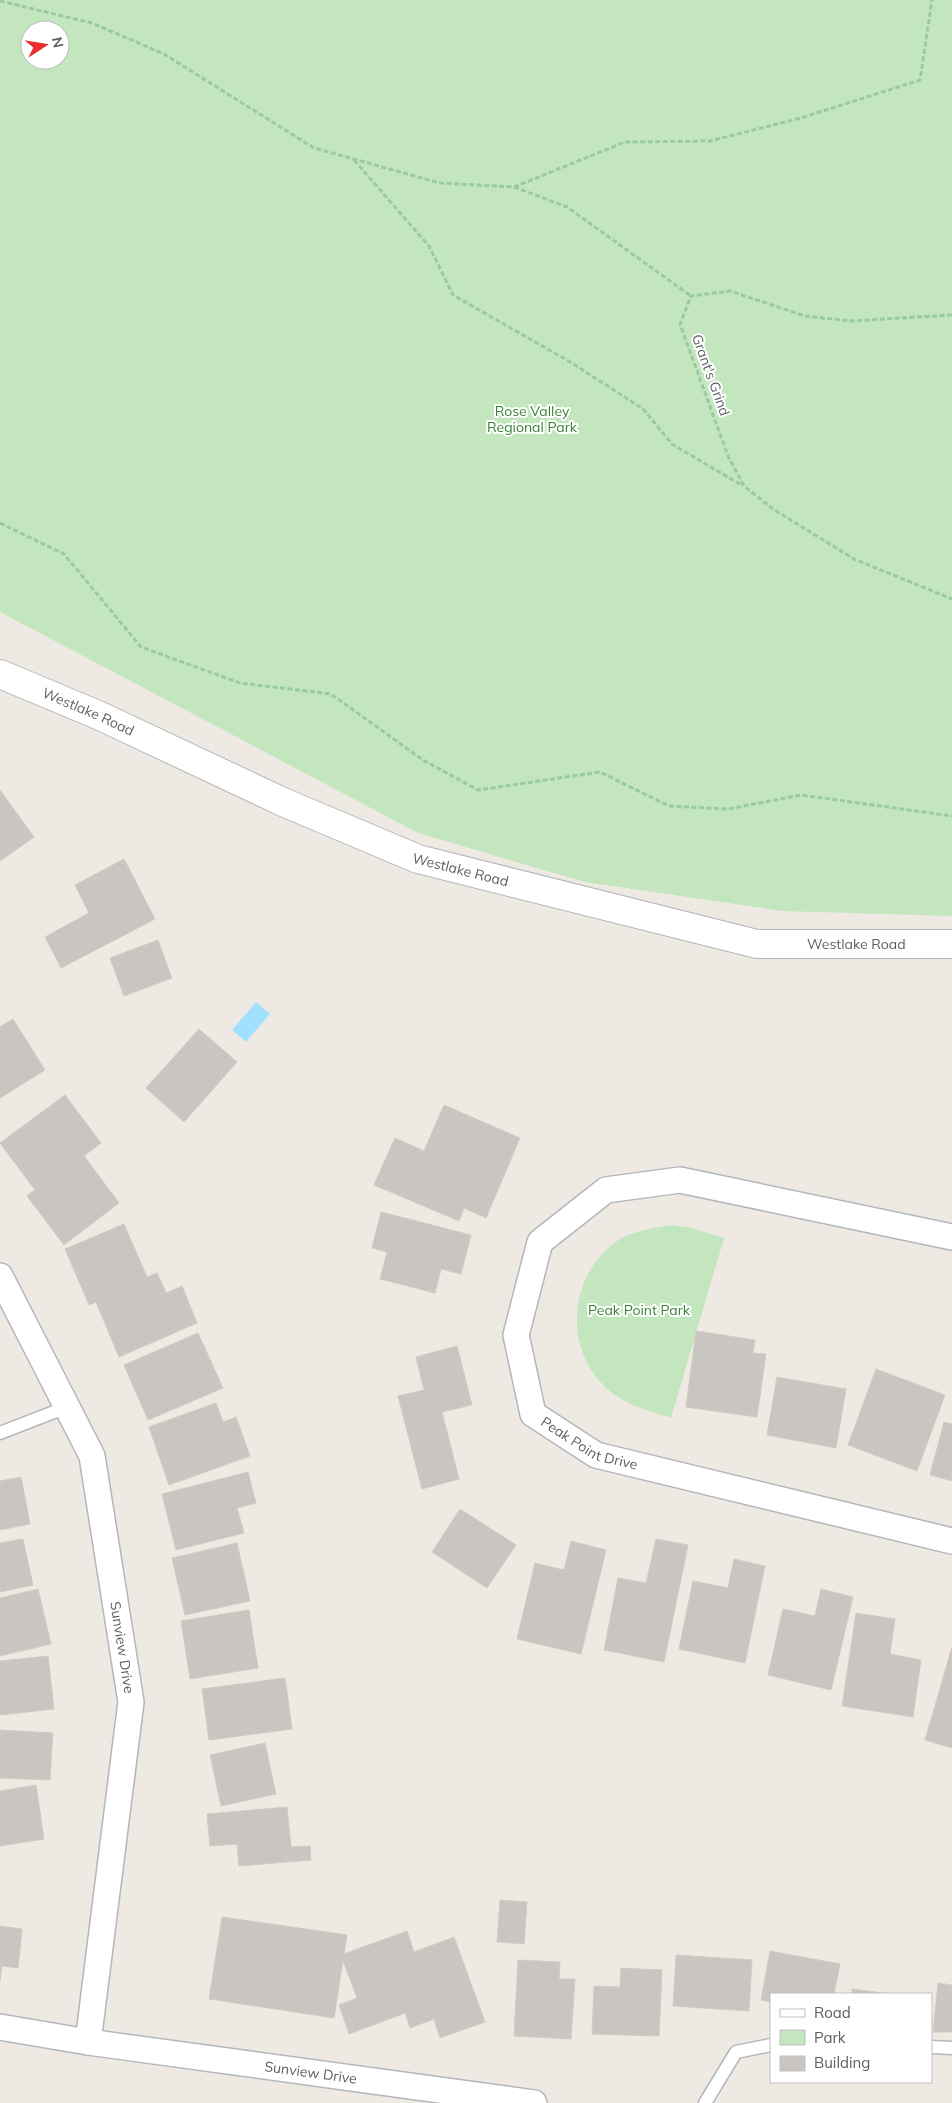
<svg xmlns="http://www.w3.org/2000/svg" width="952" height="2103" viewBox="0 0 952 2103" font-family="Mulish,sans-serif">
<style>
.green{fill:#c3e6bf;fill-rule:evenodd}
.water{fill:#a2e0ff}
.building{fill:#c9c5c0;stroke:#d3cbc1}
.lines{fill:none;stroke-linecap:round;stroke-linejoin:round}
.service-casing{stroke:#b3b6ba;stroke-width:15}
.minor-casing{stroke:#b3b6ba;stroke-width:28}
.tertiary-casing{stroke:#b3b6ba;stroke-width:30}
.path{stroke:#99caa2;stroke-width:3;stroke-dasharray:5 2.5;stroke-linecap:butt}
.service{stroke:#fff;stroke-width:12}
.minor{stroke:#fff;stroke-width:25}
.tertiary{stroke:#fff;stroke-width:28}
.labels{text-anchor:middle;stroke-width:4;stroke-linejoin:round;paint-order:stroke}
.street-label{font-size:14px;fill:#5b6064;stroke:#fff}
.park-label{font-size:14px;fill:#388333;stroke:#fff}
</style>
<rect width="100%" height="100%" fill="#eeeae3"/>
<g class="green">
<path d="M0,0H952V916L782,911L585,882L418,833L0,612ZM30,30H60V60H30Z"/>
<path d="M672,1225L692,1228L724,1238L671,1418C646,1410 622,1404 603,1385C563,1344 570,1274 617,1241C634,1230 653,1228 672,1225Z"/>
</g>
<polygon class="water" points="256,1002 270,1014 246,1042 232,1030"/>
<g class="building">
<polygon points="0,790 34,837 0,861"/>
<polygon points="124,859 155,919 61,968 45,937 89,913 75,885"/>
<polygon points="158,940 172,978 124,996 110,958"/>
<polygon points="13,1019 45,1070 0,1098 0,1027"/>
<polygon points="199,1029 237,1062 184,1122 146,1088"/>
<polygon points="65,1095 101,1143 84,1156 119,1203 64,1245 27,1196 35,1190 0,1143"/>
<polygon points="444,1105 520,1138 486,1218 464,1208 459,1221 374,1185 395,1138 424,1151"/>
<polygon points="381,1212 471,1235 461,1274 441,1269 435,1293 380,1279 387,1252 372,1248"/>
<polygon points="124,1224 147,1277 157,1273 166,1293 182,1286 197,1323 119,1357 96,1302 89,1305 65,1249"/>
<polygon points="696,1331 755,1340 753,1353 766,1354 757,1417 686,1407"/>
<polygon points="198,1333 223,1388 148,1420 124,1365"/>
<polygon points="457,1346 472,1405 442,1412 459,1479 422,1489 398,1396 424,1390 416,1357"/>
<polygon points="876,1369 945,1395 917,1471 848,1445"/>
<polygon points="777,1377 846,1389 836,1448 767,1435"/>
<polygon points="216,1403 223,1422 236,1417 250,1456 169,1485 149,1427"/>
<polygon points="944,1422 952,1424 952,1481 930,1475"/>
<polygon points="248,1472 256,1503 237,1508 244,1533 176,1550 162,1494"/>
<polygon points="21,1477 30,1524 0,1530 0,1481"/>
<polygon points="460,1509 516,1545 487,1588 432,1552"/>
<polygon points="23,1539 33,1585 0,1592 0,1543"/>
<polygon points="656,1539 688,1545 664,1662 604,1650 618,1578 646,1583"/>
<polygon points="571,1541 606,1550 581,1654 517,1639 535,1563 564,1570"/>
<polygon points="237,1543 250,1601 185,1615 172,1558"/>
<polygon points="734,1559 765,1566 745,1663 679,1649 693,1581 728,1588"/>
<polygon points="38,1589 51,1644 0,1656 0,1598"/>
<polygon points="821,1589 853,1597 831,1690 768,1675 783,1609 815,1616"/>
<polygon points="249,1610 258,1668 190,1679 181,1621"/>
<polygon points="856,1613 895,1619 890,1654 921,1660 913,1717 842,1706"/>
<polygon points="952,1647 952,1748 925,1740"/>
<polygon points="48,1656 54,1709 0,1715 0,1661"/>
<polygon points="285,1678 292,1729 209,1740 202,1689"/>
<polygon points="0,1730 53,1733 50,1780 0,1778"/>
<polygon points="265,1743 276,1794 221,1806 210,1755"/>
<polygon points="36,1785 44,1839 0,1846 0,1791"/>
<polygon points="287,1807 291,1847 310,1846 311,1860 239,1866 237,1844 210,1846 207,1814"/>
<polygon points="500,1900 527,1902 524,1944 497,1942"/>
<polygon points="222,1917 347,1935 334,2018 209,1999"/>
<polygon points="0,1926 22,1929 18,1968 2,1966 0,1981"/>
<polygon points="407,1931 414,1952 454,1937 485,2022 440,2038 434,2019 410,2028 405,2013 349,2034 339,2005 357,1998 341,1955"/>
<polygon points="770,1951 840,1964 834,1994 771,1994 771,2002 761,2000"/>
<polygon points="676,1955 752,1960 749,2011 673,2006"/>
<polygon points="518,1960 560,1962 559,1979 575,1979 571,2039 514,2036"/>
<polygon points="621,1968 662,1970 659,2036 592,2034 594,1986 620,1987"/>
<polygon points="938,1983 952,1985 952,2032 933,2032"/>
<polygon points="852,1989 890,1994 852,1994"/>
</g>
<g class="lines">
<defs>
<g id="service">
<polyline points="0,1433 67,1407"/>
<polyline points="931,2047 952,2048"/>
<polyline points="705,2103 736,2052 771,2045"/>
</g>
<g id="minor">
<path id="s1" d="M952,1237L680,1180L606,1190L540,1242L516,1335L533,1414L596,1455L952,1541"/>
<path id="s2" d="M0,1276L92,1456L131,1702L88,2042"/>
<path id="s3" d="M0,2027L88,2042L534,2103"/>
</g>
<g id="tertiary">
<path id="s4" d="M0,674L98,715L283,802L418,859L757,944H952"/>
</g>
</defs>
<use href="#service" class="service-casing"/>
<use href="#minor" class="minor-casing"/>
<use href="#tertiary" class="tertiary-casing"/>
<g class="path">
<polyline points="0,1 92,23 164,54 314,148 440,183 514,187 567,207 691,296"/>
<polyline points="354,160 429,246 453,295 572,363 643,409 672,444 743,486"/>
<polyline points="514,187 625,142 710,141 801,118 920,80 932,0"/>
<polyline points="952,315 851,321 805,316 730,291 691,296 680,324 728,456 744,486 773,509 854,559 952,599"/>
<polyline points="0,523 64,554 141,647 240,683 331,694 423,760 478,790 600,772 669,806 728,809 801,795 952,816"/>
</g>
<use href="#service" class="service"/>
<use href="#minor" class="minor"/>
<use href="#tertiary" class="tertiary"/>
</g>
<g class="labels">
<g class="street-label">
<text transform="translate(711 375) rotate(70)" y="5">Grant's Grind</text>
<text dy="5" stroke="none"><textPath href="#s4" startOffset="96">Westlake Road</textPath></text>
<text dy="5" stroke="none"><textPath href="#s4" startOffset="501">Westlake Road</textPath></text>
<text dy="5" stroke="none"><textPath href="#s4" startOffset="906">Westlake Road</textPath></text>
<text dy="5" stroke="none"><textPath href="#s1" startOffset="678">Peak Point Drive</textPath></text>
<text dy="5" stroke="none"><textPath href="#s2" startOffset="396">Sunview Drive</textPath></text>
<text dy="5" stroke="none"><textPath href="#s3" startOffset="314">Sunview Drive</textPath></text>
</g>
<g class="park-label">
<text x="532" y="416">Rose Valley<tspan x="532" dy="16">Regional Park</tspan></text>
<text x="639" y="1315">Peak Point Park</text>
</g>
</g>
<rect x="770" y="1993" width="162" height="90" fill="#ffffff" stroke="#bdbfc1"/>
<rect x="780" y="2009" width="25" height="8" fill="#ffffff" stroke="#bdbfc1"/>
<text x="814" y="2018" font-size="15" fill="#5b6064">Road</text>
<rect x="780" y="2030" width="25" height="15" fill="#c3e6bf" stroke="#bdbfc1"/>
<text x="814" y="2043" font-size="15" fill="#5b6064">Park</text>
<rect x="780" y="2056" width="25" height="15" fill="#c9c5c0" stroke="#bdbfc1"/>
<text x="814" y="2068" font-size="15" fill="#5b6064">Building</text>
<g transform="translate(45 45) rotate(78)"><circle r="24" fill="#ffffff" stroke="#bdbfc1"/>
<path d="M0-4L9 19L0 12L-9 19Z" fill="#eb2c31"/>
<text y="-8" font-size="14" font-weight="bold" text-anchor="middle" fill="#5b6064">N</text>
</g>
</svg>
